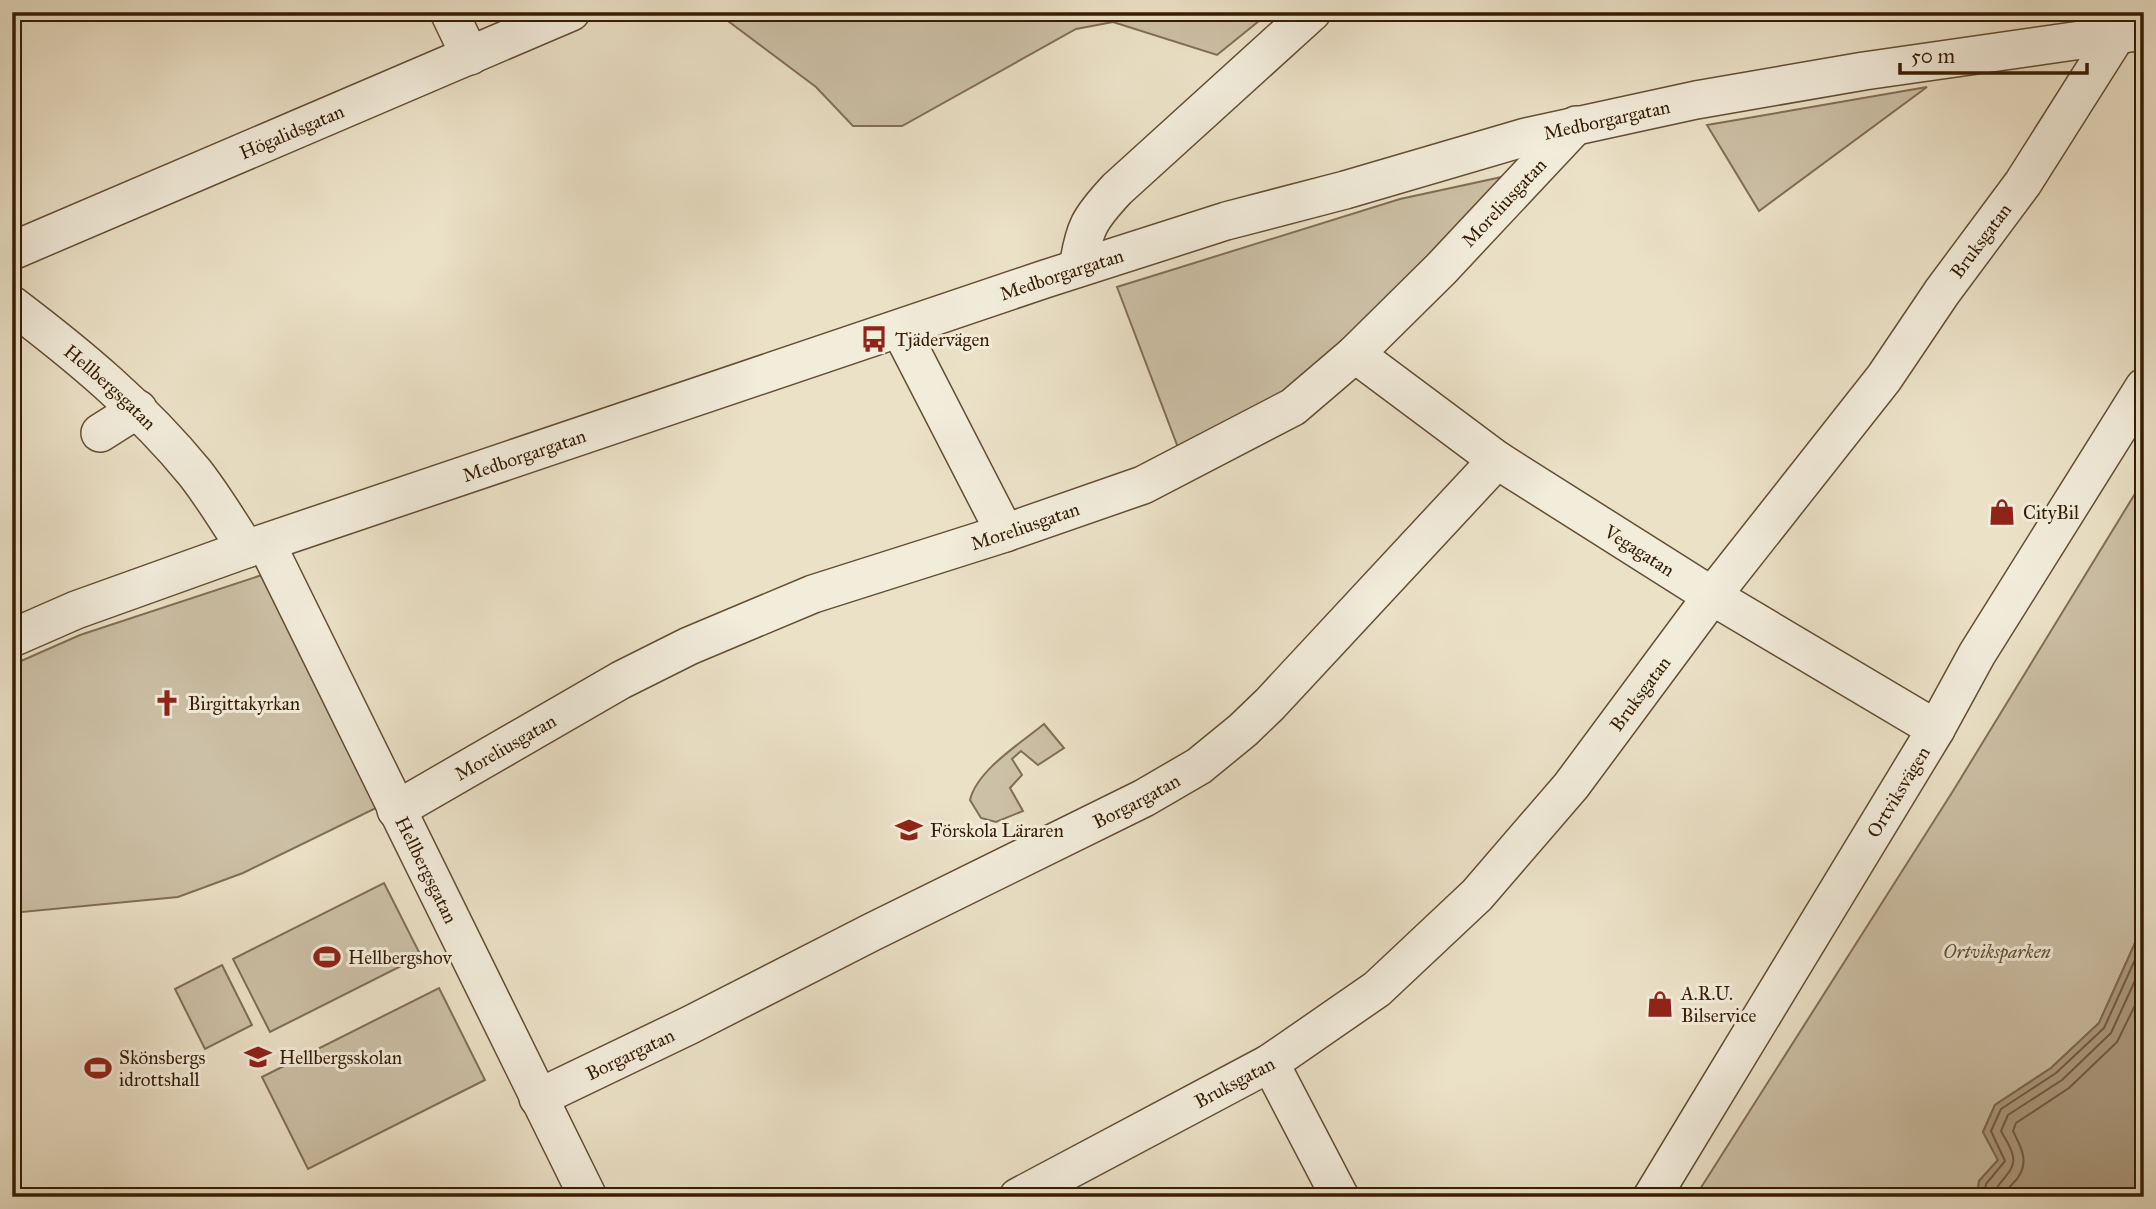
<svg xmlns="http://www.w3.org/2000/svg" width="2156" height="1209" viewBox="0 0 2156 1209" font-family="'IM FELL Great Primer',serif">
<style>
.green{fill:#ccc0a6;stroke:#826e54;stroke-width:2}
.water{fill:#ae9e84;stroke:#7e6a50;stroke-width:2}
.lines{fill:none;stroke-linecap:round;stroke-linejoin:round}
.shore{stroke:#725d43;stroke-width:2}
.minor-casing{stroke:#644d33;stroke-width:40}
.minor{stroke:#f2ecdb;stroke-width:37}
.labels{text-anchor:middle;stroke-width:6;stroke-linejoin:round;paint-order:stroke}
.street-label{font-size:19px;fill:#371c02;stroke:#f2ecdb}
.poi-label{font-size:19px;fill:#371c02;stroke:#f2ecdb;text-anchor:start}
.park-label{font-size:19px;font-style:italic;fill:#644d33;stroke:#f2ecdb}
</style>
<rect width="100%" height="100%" fill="#ebe1c7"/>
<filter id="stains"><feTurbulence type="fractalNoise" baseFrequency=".00286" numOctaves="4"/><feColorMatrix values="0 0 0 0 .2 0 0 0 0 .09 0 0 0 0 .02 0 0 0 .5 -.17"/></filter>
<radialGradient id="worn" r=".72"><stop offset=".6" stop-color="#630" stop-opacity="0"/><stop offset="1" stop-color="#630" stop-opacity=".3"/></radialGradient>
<g class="green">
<polygon points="716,12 1270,12 1217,55 1113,22 1076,29 902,126 853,126 816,87"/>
<polygon points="1927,87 1759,211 1707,125"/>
<polygon points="1511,175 1405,287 1282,397 1179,450 1117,287 1400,199"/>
<polygon points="2144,479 2144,923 2099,1023 2051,1068 1995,1105 1983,1132 1998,1160 1979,1181 1977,1197 1695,1197 1953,791"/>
<polygon points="262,575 378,807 243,873 178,897 12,913 12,665 80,635"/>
<path d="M1044,724L1064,748L1038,765L1021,751L1012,759L1022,775L1010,788L1023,811L996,822L981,818L970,800C977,770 1021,743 1044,724Z"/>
<polygon points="384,883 421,956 270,1032 233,959"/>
<polygon points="222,965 252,1025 205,1049 175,989"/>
<polygon points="439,988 485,1080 308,1169 262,1077"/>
</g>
<polygon class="water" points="2144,923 2144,1197 1977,1197 1979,1181 1998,1160 1983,1132 1995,1105 2051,1068 2099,1023"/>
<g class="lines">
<g class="shore">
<polyline points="1984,1197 1986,1184 2005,1161 1991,1131 2001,1109 2056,1073 2104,1028 2144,940"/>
<path d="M1993,1197C1995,1182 2016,1173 2013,1157C2012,1148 2005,1139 2001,1131L2008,1115L2062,1080L2111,1033L2144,961"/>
<path d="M2003,1197C2006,1189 2012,1185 2017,1179C2030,1162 2021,1147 2013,1131L2016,1123L2069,1088L2117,1042L2144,987"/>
</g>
<defs>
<g id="minor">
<polyline points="449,12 470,56"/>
<path id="s1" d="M12,251L571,12"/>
<path d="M1078,268C1084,228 1089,219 1117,189L1312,12"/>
<path id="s2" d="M12,305C78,355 142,408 195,473C213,496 230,524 246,549"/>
<polyline points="900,329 1005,533"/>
<path id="s3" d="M1355,354L1497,460L1712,596L1936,729"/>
<polyline points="100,433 138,409"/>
<path id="s4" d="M266,543L588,1197"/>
<path id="s5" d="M12,638L76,610L246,549L1045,279L1226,221L1345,190L1526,137L1696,100L1864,71L2144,31"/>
<path id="s6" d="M396,810L621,680L689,646L813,594L1005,533L1143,485L1293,407L1355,354L1441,269L1576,125"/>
<polyline points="1270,1063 1340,1197"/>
<path id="s7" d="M538,1098L690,1025L872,932L1144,798L1199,766L1243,730L1270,704L1497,460"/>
<path id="s8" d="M1018,1197L1270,1063L1377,989L1477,895L1571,786L1712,596L1884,378L1942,292L2023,183L2116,36"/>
<path id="s9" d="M1652,1197L1936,729L1977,654L2144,387"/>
</g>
</defs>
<use href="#minor" class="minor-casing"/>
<use href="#minor" class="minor"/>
</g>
<defs>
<symbol id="bus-bare" viewBox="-9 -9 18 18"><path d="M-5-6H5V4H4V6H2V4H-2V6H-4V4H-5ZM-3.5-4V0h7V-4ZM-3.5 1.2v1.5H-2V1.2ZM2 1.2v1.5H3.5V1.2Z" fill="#8f2418" stroke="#f2ecdb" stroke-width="2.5" paint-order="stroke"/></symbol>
<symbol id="shop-bare" viewBox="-9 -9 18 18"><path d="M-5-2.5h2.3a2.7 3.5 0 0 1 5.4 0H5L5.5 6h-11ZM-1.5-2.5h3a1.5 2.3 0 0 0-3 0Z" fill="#8f2418" stroke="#f2ecdb" stroke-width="2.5" paint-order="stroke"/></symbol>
<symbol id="church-bare" viewBox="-9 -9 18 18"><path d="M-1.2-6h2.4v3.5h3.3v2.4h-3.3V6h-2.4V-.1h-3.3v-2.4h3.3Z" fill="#8f2418" stroke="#f2ecdb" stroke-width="2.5" paint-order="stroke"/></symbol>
<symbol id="school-bare" viewBox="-9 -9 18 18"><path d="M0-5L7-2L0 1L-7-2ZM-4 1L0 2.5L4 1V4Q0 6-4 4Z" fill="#8f2418" stroke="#f2ecdb" stroke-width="2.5" paint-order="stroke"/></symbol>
<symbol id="stadium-bare" viewBox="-9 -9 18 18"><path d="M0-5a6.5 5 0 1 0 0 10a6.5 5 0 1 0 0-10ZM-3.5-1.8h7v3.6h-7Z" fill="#8f2418" stroke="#f2ecdb" stroke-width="2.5" paint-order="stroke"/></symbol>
</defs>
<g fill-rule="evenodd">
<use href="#bus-bare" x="855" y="320" width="38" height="38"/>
<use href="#shop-bare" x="1983" y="493" width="38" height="38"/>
<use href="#church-bare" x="148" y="684" width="38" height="38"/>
<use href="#school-bare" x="890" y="811" width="38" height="38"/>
<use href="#stadium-bare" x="308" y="938" width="38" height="38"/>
<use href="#shop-bare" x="1641" y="985" width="38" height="38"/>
<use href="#school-bare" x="239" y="1038" width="38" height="38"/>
<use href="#stadium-bare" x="79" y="1049" width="38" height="38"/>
</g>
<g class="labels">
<g class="street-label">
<text dy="7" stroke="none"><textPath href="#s5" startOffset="1678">Medborgargatan</textPath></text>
<text dy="7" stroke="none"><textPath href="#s1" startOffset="304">Högalidsgatan</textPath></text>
<text dy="7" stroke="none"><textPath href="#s6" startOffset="1281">Moreliusgatan</textPath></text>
<text dy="7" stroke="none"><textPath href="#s8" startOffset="1379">Bruksgatan</textPath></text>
<text dy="7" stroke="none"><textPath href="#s5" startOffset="1111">Medborgargatan</textPath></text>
<text dy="7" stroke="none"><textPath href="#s2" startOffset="128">Hellbergsgatan</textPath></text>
<text dy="7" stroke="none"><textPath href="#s5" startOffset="544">Medborgargatan</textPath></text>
<text dy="7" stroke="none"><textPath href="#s6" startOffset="693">Moreliusgatan</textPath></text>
<text dy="7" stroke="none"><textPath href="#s3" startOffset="346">Vegagatan</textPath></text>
<text dy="7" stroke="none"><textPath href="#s8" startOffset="812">Bruksgatan</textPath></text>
<text dy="7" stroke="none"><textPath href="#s6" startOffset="126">Moreliusgatan</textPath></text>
<text dy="7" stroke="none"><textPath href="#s9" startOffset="474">Ortviksvägen</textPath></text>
<text dy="7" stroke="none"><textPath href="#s7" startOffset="668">Borgargatan</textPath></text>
<text dy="7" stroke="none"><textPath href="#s4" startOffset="364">Hellbergsgatan</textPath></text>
<text dy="7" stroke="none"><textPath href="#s7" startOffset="102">Borgargatan</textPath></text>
<text dy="7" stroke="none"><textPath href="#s8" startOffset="245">Bruksgatan</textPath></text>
</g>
<g class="poi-label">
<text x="895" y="346">Tjädervägen</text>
<text x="2023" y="519">CityBil</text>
<text x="188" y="710">Birgittakyrkan</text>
<text x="930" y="837">Förskola Läraren</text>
<text x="348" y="964">Hellbergshov</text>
<text x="1681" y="1000">A.R.U.<tspan x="1681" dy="22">Bilservice</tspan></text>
<text x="119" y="1064">Skönsbergs<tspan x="119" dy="22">idrottshall</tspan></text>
<text x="279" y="1064">Hellbergsskolan</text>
</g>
<g class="park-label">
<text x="1997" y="958">Ortviksparken</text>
</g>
</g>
<rect width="2156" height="1209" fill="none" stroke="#ebe1c7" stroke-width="42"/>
<rect x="14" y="14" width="2128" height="1181" fill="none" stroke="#371c02" stroke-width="3.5"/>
<rect x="21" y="21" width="2114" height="1167" fill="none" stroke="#371c02" stroke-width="2"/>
<path d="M1900 63v10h187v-10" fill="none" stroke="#371c02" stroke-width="3.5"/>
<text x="1911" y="63" font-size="21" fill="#371c02" stroke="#f2ecdb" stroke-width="5" paint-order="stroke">50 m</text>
<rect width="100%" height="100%" filter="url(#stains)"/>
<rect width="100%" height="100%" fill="url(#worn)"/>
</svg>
